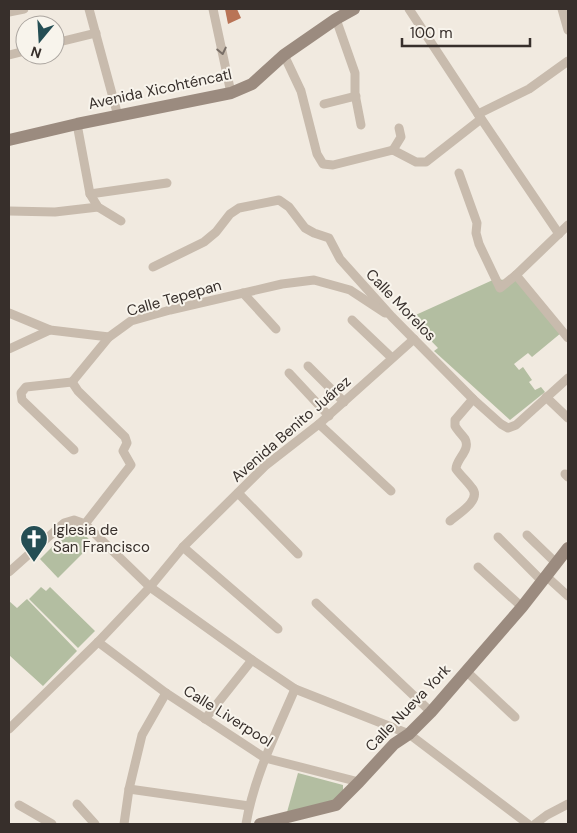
<svg xmlns="http://www.w3.org/2000/svg" width="577" height="833" viewBox="0 0 577 833" font-family="'DM Sans',sans-serif">
<style>
.green{fill:#b3bea1}
.building{fill:#b97456}
.lines{fill:none;stroke-linecap:round;stroke-linejoin:round}
.street{stroke:#c8bbad;stroke-width:9}
.secondary{stroke:#9b8b7f;stroke-width:12}
.oneway{stroke:#786e66}
.labels{text-anchor:middle;stroke-width:4;stroke-linejoin:round;paint-order:stroke}
.street-label{font-size:15px;fill:#372f2b;stroke:#f8f4ec}
.poi-label{font-size:15px;fill:#372f2b;stroke:#f8f4ec;text-anchor:start}
</style>
<rect width="100%" height="100%" fill="#f1eae0"/>
<g class="green">
<polygon points="495,279 514,281 518,280 561,333 532,357 528,353 514,364 519,370 523,367 532,380 529,382 535,390 541,387 545,392 510,420 434,351 438,348 409,318"/>
<polygon points="74,525 93,543 58,578 40,559"/>
<polygon points="41,587 46,591 50,587 95,631 78,648 29,599"/>
<polygon points="27,599 77,651 43,686 9,655 9,601 17,608"/>
<polygon points="298,773 343,785 343,792 332,802 287,812"/>
</g>
<polygon class="building" points="225,9 237,9 241,18 228,24"/>
<g class="lines">
<g class="street">
<polyline points="89,9 118,116"/>
<polyline points="213,9 231,93"/>
<polyline points="409,9 478,114 559,234"/>
<polyline points="562,9 568,30"/>
<polyline points="9,12 24,9"/>
<polyline points="336,19 355,73 355,94 361,125"/>
<polyline points="55,43 96,33"/>
<polyline points="9,55 25,51"/>
<polyline points="284,55 301,91 317,154 323,164 333,165 393,150"/>
<polyline points="324,104 356,96"/>
<polyline points="478,114 529,89 568,61"/>
<polyline points="77,124 90,194 98,207 121,221"/>
<polyline points="393,150 416,162 426,162 481,119"/>
<polyline points="393,150 401,137 399,128"/>
<polyline points="459,173 477,223 476,233 479,244 500,288 516,275 568,225"/>
<polyline points="90,194 167,183"/>
<polyline points="9,211 55,212 98,207"/>
<polyline points="153,267 204,242 216,232 230,214 239,208 279,200 289,207 305,228 314,233 329,238 340,259 392,317 473,399 501,424 508,428 516,425 568,378"/>
<polyline points="516,275 568,338"/>
<polyline points="243,293 276,329"/>
<polyline points="9,313 50,330 109,337"/>
<polyline points="352,320 392,358"/>
<polyline points="9,349 50,330"/>
<polyline points="308,366 344,402"/>
<polyline points="289,373 329,416"/>
<polyline points="72,382 109,337 131,321 170,310 282,284 314,280 350,290 385,313"/>
<polyline points="72,382 78,391 125,437 127,443 123,451 131,465 85,524"/>
<polyline points="72,382 26,387 21,393 22,400 74,450"/>
<polyline points="546,397 568,418"/>
<polyline points="319,424 391,491"/>
<polyline points="565,474 568,477"/>
<polyline points="238,493 298,554"/>
<path d="M450,521C458,514 482,500 472,488C467,481 461,476 456,469C456,459 471,450 465,439C462,435 458,431 455,426V420L473,399"/>
<polyline points="527,535 556,563"/>
<polyline points="498,537 542,581"/>
<polyline points="183,547 278,629"/>
<polyline points="478,567 522,607"/>
<polyline points="9,572 64,523 74,520 85,524 150,587 252,660 295,689 409,734 528,824"/>
<polyline points="546,576 568,596"/>
<polyline points="316,603 431,712"/>
<polyline points="98,642 166,693 265,758 359,782"/>
<polyline points="466,671 515,717"/>
<polyline points="205,719 252,660"/>
<polyline points="9,729 98,642 150,587 183,547 265,466 319,424 414,339"/>
<polyline points="129,789 249,806"/>
<polyline points="77,804 95,824"/>
<polyline points="19,805 52,824"/>
<polyline points="124,824 129,789 142,735 166,693"/>
<path d="M246,824C254,777 276,733 295,689"/>
<polyline points="535,824 547,815 568,804"/>
</g>
<g class="secondary">
<polyline points="9,140 77,124 231,93 252,84 284,55 336,19 354,9"/>
<polyline points="260,824 336,805 359,782 394,744 409,734 431,712 522,607 568,548"/>
</g>
</g>
<defs><path id="oneway-chevron" d="M-2-3.5L2.5 0L-2 3.5" fill="none" stroke-width="1.6" stroke-linecap="round" stroke-linejoin="round" transform="scale(1.25)"/></defs>
<use class="oneway" href="#oneway-chevron" transform="translate(222 51) rotate(78)"/>
<defs>
<symbol id="church-pin" viewBox="-11 -11 22 30"><path d="M0 17L-7.5 6A9.5 9.5 0 1 1 7.5 6Z" fill="#254e54" stroke="#f8f4ec"/><path d="M-1.2-6h2.4v3.5h3.3v2.4h-3.3V6h-2.4V-.1h-3.3v-2.4h3.3Z" fill="#fff"/></symbol>
</defs>
<g fill-rule="evenodd">
<use href="#church-pin" x="18" y="523" width="32" height="43"/>
</g>
<g class="labels">
<g class="street-label">
<text transform="translate(160 89) rotate(-12)" y="5">Avenida Xicohténcatl</text>
<text transform="translate(174 298) rotate(-16)" y="5">Calle Tepepan</text>
<text transform="translate(401 305) rotate(46)" y="5">Calle Morelos</text>
<text transform="translate(291 429) rotate(-41)" y="5">Avenida Benito Juárez</text>
<text transform="translate(408 708) rotate(-46)" y="5">Calle Nueva York</text>
<text transform="translate(228 716) rotate(32)" y="5">Calle Liverpool</text>
</g>
<g class="poi-label">
<text x="53" y="535">Iglesia de<tspan x="53" dy="17">San Francisco</tspan></text>
</g>
</g>
<rect width="577" height="833" fill="none" stroke="#372f2b" stroke-width="20"/>
<g transform="translate(40 40) rotate(198)"><circle r="24" fill="#f8f4ec" stroke="#aba59f"/>
<path d="M0-4L9 19L0 12L-9 19Z" fill="#254e54"/>
<text y="-8" font-size="14" font-weight="bold" text-anchor="middle" fill="#372f2b">N</text>
</g>
<path d="M402 38v8h128v-8" fill="none" stroke="#372f2b" stroke-width="2.5"/>
<text x="410" y="38" font-size="15" fill="#372f2b" stroke="#f8f4ec" stroke-width="4" paint-order="stroke">100 m</text>
</svg>
